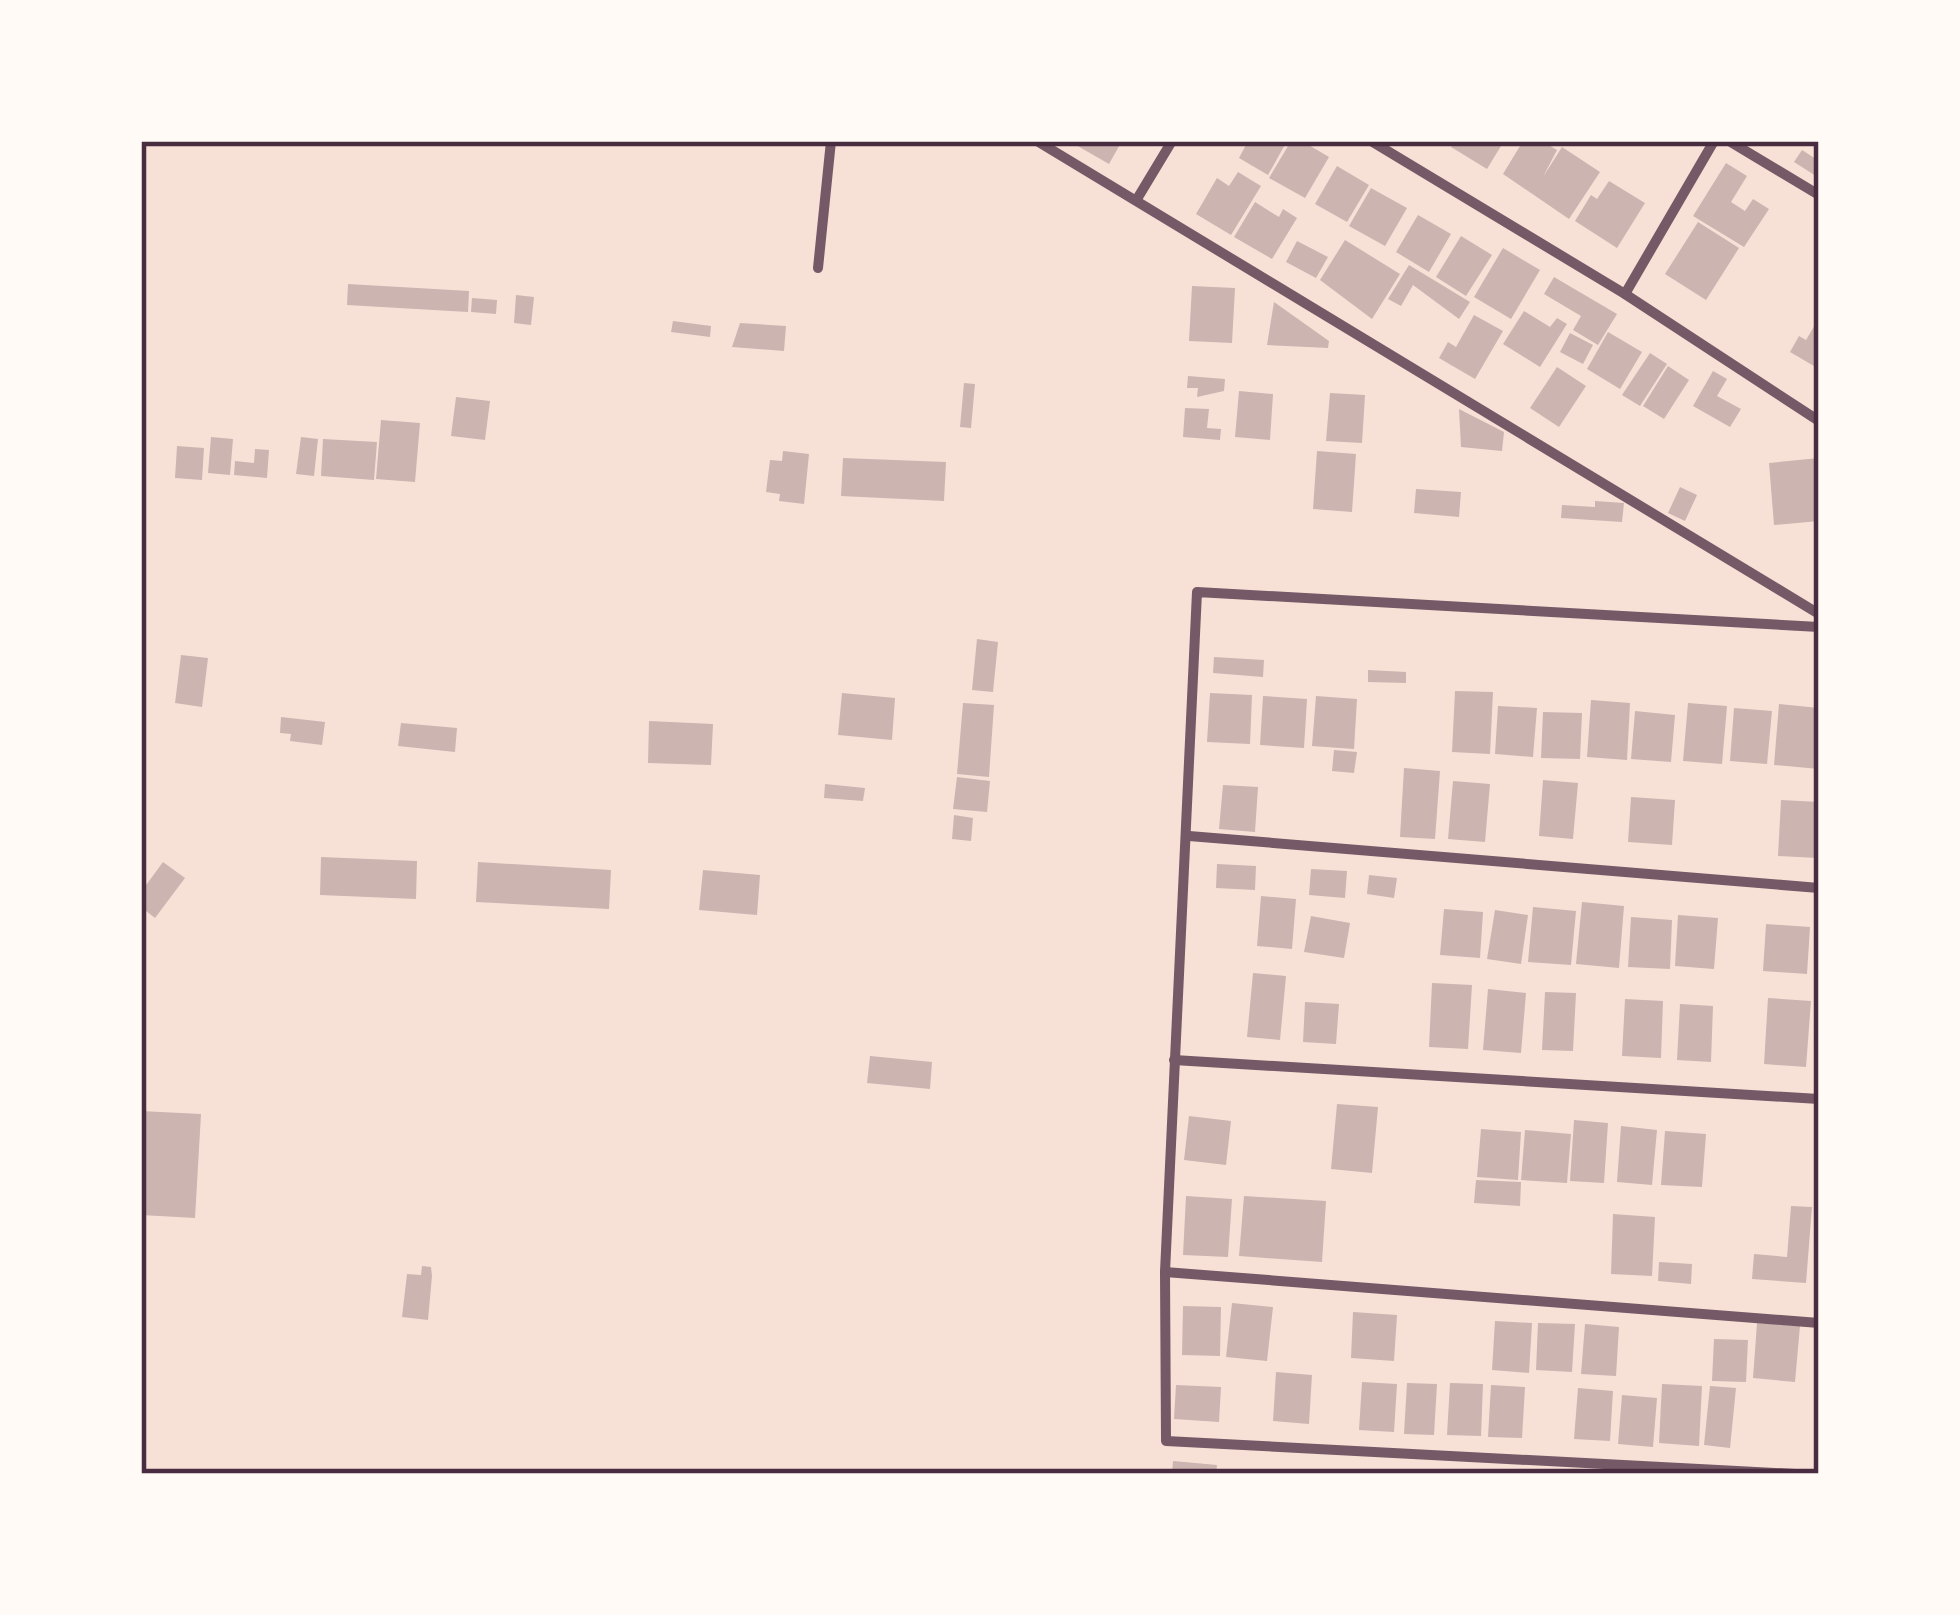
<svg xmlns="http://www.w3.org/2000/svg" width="1960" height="1615" viewBox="0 0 1960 1615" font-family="Overpass,sans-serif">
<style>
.building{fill:#ccb4b1}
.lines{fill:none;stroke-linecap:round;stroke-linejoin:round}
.minor{stroke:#755966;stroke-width:10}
.neatline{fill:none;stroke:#4a2c40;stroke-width:4.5}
</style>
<rect width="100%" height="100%" fill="#f7e1d7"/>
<g class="building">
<polygon points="1069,141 1122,141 1109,164"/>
<polygon points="1248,141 1287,141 1268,175 1239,158"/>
<polygon points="1291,141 1302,141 1329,157 1305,198 1269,178"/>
<polygon points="1455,141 1504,141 1487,169 1451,147"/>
<polygon points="1523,141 1542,141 1557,150 1543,177 1562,147 1600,172 1569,219 1503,174"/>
<polygon points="1802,150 1819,161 1819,178 1794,162"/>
<polygon points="1726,163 1747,176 1731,202 1745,211 1753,199 1769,209 1744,247 1693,216"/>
<polygon points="1337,166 1369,185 1347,222 1315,204"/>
<polygon points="1238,172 1261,186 1231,235 1196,214 1217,178 1229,186"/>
<polygon points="1609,181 1645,203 1617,248 1575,221 1591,195 1597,199"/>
<polygon points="1371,188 1407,208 1385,246 1349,226"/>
<polygon points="1255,202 1279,217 1283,209 1297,218 1272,259 1234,237"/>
<polygon points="1418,215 1451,234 1429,272 1396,252"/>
<polygon points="1698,222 1739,248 1706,300 1665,274"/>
<polygon points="1461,236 1492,255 1466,296 1436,277"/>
<polygon points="1345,240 1400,274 1372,319 1320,280"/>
<polygon points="1297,241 1328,257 1316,278 1286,262"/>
<polygon points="1503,248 1540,270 1511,319 1474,297"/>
<polygon points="1409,265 1470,302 1459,319 1413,285 1401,306 1388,299"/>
<polygon points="1554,277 1617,314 1598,345 1573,330 1581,316 1544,294"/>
<polygon points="348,284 469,291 468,312 347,305"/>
<polygon points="1192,286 1235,288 1232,343 1189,341"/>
<polygon points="516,295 534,297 531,325 514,323"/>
<polygon points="472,298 497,300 496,314 471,312"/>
<polygon points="1274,302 1329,341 1328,348 1267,345"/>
<polygon points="1524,311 1550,327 1557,318 1567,324 1540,367 1503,344"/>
<polygon points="1474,315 1503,331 1475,379 1439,358 1448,342 1456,347"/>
<polygon points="1819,318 1819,369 1790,352 1799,336 1806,340"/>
<polygon points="673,321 711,326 710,337 671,332"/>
<polygon points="740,323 786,326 784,351 732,347"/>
<polygon points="1608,332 1642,352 1620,389 1587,369"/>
<polygon points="1570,333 1593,345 1583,364 1560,352"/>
<polygon points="1650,353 1667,364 1640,406 1622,395"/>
<polygon points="1668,366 1689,380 1664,419 1643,406"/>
<polygon points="1557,367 1586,386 1559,427 1530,408"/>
<polygon points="1713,371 1727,379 1717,396 1741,409 1730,427 1693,406"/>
<polygon points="1188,376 1225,379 1224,391 1197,397 1198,388 1187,388"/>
<polygon points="964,383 975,384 971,428 960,427"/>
<polygon points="1239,391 1273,394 1270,440 1235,437"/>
<polygon points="1330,393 1365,395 1362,443 1326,441"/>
<polygon points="456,397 490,401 485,440 451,436"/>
<polygon points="1185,408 1209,409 1207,428 1221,429 1220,440 1183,437"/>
<polygon points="1459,409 1504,432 1502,451 1461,447"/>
<polygon points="381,420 420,423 415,482 376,479"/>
<polygon points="211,437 233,439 230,475 208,473"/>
<polygon points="301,437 318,439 314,476 296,474"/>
<polygon points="323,439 377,442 374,480 321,476"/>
<polygon points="177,446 204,448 202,480 175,478"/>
<polygon points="255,449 269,450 267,478 234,475 235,461 254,463"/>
<polygon points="783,451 809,454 804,504 779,501 780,494 766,492 770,460 782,461"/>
<polygon points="1317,451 1356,454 1352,512 1313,509"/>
<polygon points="843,458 946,462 944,501 841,496"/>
<polygon points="1819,458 1819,521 1774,525 1769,463"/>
<polygon points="1680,487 1697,495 1685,521 1668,513"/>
<polygon points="1416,489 1461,492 1459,517 1414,513"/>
<polygon points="1595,501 1624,503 1622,522 1561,518 1562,505 1595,507"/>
<polygon points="977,639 998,642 993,692 972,690"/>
<polygon points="181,655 208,658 202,707 175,703"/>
<polygon points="1214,657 1264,660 1263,677 1213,673"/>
<polygon points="1368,670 1406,672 1406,683 1368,682"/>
<polygon points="1455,691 1493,692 1490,754 1452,752"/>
<polygon points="842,693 895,698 892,740 838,735"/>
<polygon points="1210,693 1252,695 1250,744 1207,742"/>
<polygon points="1263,696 1307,699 1304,748 1260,745"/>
<polygon points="1316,696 1357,699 1354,749 1312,746"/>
<polygon points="1591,700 1630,703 1627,760 1587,757"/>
<polygon points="963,703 994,705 989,777 957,774"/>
<polygon points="1688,703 1727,706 1722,764 1683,761"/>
<polygon points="1779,704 1819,708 1819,769 1774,765"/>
<polygon points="1498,706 1537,708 1533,757 1495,754"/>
<polygon points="1734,708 1772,711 1767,764 1730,761"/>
<polygon points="1635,711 1675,715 1671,762 1631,759"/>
<polygon points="1543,712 1582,713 1580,759 1541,758"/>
<polygon points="281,717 325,722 322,745 290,741 291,734 280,733"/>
<polygon points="649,721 713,724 711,765 648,763"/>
<polygon points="401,723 457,728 455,752 398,746"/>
<polygon points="1334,750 1357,752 1354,773 1332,771"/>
<polygon points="1404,768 1440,771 1435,839 1400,837"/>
<polygon points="957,777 990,781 987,812 953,809"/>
<polygon points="1543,780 1578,783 1573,839 1539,836"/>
<polygon points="1453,781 1490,784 1485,842 1448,839"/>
<polygon points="825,784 865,788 863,801 824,798"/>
<polygon points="1223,785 1258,787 1255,832 1219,829"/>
<polygon points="1631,797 1675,800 1672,845 1628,842"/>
<polygon points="1781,800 1819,802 1818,858 1778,856"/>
<polygon points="954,815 973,818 971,841 952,839"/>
<polygon points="321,857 417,861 416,899 320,895"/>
<polygon points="163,862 185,878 155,918 141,907 141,892"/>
<polygon points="478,862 611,870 609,909 476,902"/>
<polygon points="1217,864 1256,866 1255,890 1216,888"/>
<polygon points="1311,869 1347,871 1345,898 1309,895"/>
<polygon points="703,870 760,875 757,915 699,910"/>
<polygon points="1369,875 1397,878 1394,898 1367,894"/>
<polygon points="1261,896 1296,899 1292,949 1257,946"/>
<polygon points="1582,902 1624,906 1619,968 1576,964"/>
<polygon points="1533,907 1576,911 1571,965 1528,962"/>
<polygon points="1444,909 1483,912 1480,958 1440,955"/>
<polygon points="1495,910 1528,915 1521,964 1487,959"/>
<polygon points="1678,915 1718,918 1714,969 1675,966"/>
<polygon points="1311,916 1350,923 1344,958 1304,952"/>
<polygon points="1631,917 1672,920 1670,969 1628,967"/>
<polygon points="1766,924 1810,927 1807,974 1763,971"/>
<polygon points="1253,973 1286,976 1280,1040 1247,1037"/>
<polygon points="1432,983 1472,985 1468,1049 1429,1047"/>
<polygon points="1488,989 1526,993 1521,1053 1483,1050"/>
<polygon points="1545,992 1576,993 1573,1051 1542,1050"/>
<polygon points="1768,998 1811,1001 1806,1067 1764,1064"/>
<polygon points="1625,999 1663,1001 1661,1058 1622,1056"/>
<polygon points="1305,1002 1339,1004 1336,1044 1303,1042"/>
<polygon points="1680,1004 1713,1006 1711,1062 1677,1060"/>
<polygon points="870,1056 932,1062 930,1089 867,1083"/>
<polygon points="1337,1104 1378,1107 1372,1173 1331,1169"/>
<polygon points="141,1111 201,1114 195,1218 141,1215"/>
<polygon points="1189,1116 1231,1121 1226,1165 1184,1160"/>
<polygon points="1574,1120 1608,1123 1604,1183 1570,1181"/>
<polygon points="1621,1126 1657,1130 1652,1185 1617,1182"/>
<polygon points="1481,1129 1521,1132 1518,1180 1477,1177"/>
<polygon points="1525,1130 1571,1134 1567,1183 1521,1180"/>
<polygon points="1665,1131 1706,1134 1702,1187 1661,1185"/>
<polygon points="1476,1180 1521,1182 1520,1206 1474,1203"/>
<polygon points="1186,1196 1232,1199 1228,1257 1183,1255"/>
<polygon points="1244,1196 1326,1201 1322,1262 1239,1256"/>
<polygon points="1791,1206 1812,1207 1806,1283 1752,1279 1754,1254 1787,1257"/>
<polygon points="1613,1214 1655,1217 1652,1276 1611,1274"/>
<polygon points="1659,1262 1692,1264 1691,1284 1658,1281"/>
<polygon points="422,1266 431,1267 432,1276 428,1320 402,1317 407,1274 421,1275"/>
<polygon points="1232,1303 1273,1307 1267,1361 1226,1357"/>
<polygon points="1183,1306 1221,1307 1220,1356 1182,1355"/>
<polygon points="1353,1312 1397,1315 1394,1361 1351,1358"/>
<polygon points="1495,1321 1532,1323 1529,1373 1492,1370"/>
<polygon points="1538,1323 1575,1324 1572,1372 1536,1370"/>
<polygon points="1757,1323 1800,1326 1795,1382 1753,1378"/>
<polygon points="1585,1324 1619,1327 1616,1376 1581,1374"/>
<polygon points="1714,1339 1748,1340 1746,1382 1712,1381"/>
<polygon points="1276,1372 1312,1375 1309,1424 1273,1421"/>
<polygon points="1362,1382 1397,1384 1394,1432 1359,1430"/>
<polygon points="1407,1383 1437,1384 1434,1435 1404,1434"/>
<polygon points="1450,1383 1483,1384 1481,1436 1447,1435"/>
<polygon points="1662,1384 1702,1386 1699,1446 1659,1443"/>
<polygon points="1176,1385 1221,1387 1219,1422 1174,1419"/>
<polygon points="1491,1385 1525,1387 1522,1438 1488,1437"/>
<polygon points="1710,1386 1736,1388 1730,1448 1704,1445"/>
<polygon points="1578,1388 1613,1391 1610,1441 1574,1439"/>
<polygon points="1622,1395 1657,1398 1653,1447 1618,1444"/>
<polygon points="1173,1461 1217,1465 1216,1474 1172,1474"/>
</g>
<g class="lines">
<g class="minor">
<polyline points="1037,141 1819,614"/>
<polyline points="1371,141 1625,294 1819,421"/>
<polyline points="1729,141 1819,195"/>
<polyline points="1137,199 1172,141"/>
<polyline points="818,268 831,141"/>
<polyline points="1625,294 1714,141"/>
<polyline points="1189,836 1819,888"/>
<polyline points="1174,1060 1819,1099"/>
<polyline points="1165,1272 1819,1323"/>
<polyline points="1795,1474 1166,1441 1165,1272 1197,592 1819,627"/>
</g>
</g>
<rect width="1960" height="1615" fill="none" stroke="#fffaf5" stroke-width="288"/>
<rect x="144" y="144" width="1672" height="1327" class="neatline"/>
</svg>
